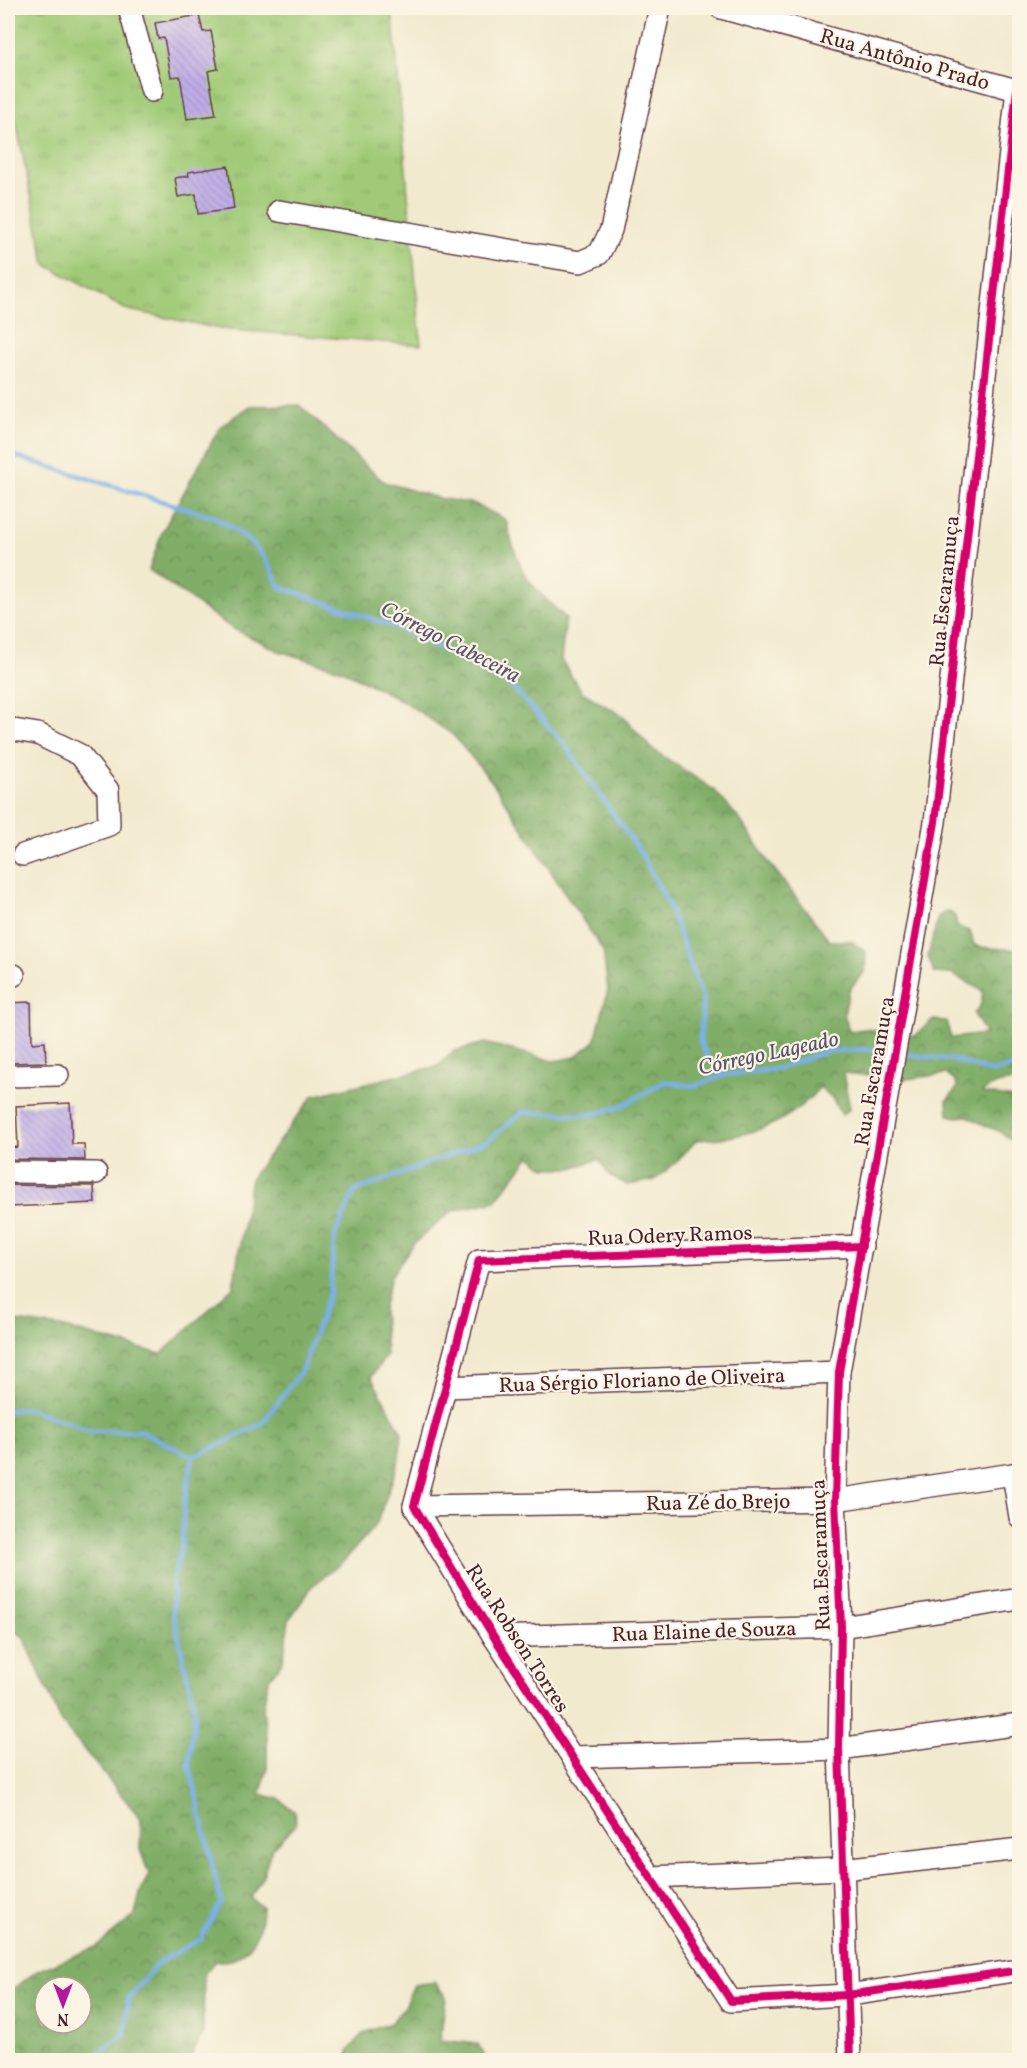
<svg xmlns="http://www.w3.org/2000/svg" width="1027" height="2068" viewBox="0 0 1027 2068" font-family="Vollkorn,serif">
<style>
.forest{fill:url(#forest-crowns);stroke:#65664a;stroke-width:1.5;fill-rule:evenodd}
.park{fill:url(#park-tufts);stroke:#757451;stroke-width:1.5}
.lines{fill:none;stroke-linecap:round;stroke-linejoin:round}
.stream{stroke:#7bb0e9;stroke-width:4.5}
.building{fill:url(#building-back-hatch)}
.minor-casing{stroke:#633d44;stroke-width:24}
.minor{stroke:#fff;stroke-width:21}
.cycleway-casing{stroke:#fcf5e5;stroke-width:11}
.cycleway{stroke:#d6006c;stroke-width:8}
.labels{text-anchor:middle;stroke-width:4.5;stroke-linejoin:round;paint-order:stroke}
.street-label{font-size:21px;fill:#4a1f2b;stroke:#fcf5e5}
.water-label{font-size:22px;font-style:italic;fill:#5b526e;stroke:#fcf5e5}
</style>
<defs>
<pattern id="forest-crowns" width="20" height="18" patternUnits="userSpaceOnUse" patternTransform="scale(1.5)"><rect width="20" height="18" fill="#80ae68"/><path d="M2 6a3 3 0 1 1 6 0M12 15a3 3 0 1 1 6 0" fill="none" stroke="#6b8d56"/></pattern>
<pattern id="park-tufts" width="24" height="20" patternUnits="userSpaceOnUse" patternTransform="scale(1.5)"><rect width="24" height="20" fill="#a0ca77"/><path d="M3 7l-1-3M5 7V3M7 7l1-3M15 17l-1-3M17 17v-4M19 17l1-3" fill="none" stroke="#8bad67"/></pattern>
<pattern id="building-back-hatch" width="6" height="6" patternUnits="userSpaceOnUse" patternTransform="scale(1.5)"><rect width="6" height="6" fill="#bfaee8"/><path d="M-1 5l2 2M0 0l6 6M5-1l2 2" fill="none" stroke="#9d8dbc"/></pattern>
</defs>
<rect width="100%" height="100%" fill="#fcf5e5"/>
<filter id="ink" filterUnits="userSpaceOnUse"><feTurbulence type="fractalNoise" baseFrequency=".0167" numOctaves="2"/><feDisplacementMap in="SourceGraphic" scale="12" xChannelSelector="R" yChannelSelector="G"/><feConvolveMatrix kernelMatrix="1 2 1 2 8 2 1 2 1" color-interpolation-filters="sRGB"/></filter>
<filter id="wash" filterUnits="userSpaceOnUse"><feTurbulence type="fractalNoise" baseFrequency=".008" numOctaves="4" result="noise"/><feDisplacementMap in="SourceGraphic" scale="24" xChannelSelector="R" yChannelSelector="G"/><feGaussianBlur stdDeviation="1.35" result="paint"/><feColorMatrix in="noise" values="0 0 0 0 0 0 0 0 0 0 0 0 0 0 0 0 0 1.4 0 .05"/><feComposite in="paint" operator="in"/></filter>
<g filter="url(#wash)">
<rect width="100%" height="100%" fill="#f2eacf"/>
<g class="forest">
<path d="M299,405L384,482L438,498L475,504L506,520C518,571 527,584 566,618L561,660L582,692L623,716L651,748L714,790L741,821L767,860L830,941H851L866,952L865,971L849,990L844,1014L849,1031L865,1029L915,1036L932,1020L946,1021L951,1038L986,1034L974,1014L981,1004L983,991L952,974L934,973L928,956L938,917L947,911L955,916L957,927L970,931L974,945C986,950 1005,948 1019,950V1082C1008,1080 991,1084 982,1093L1019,1099V1146H1016C1003,1128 986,1129 968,1116L954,1117L948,1114L947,1100L957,1088L956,1082L946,1074L907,1079L843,1073L850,1109L842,1115L832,1098L820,1087C787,1126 747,1138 697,1140L674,1164L655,1180L627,1185L609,1175L599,1159L572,1168H545L530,1156L495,1201L452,1211L413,1244L391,1276L383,1310L386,1356L371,1377L402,1433L398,1464L377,1523L345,1560L312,1586L289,1620L283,1661L268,1680L263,1709L267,1737V1771L260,1794L279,1799L295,1812L296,1825L272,1848L263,1875L251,1898L262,1907C262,1926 254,1949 234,1959C229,1961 220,1961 215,1961L204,1974L203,2034L189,2060H8V1993L37,1971L96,1947L135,1915L140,1893L149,1874L140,1850L141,1819L62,1723L23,1636L8,1628V1320L61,1327L161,1354L233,1287L251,1178L313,1096L438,1066L454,1051L485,1043L554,1061L575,1057L595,1041L608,990L603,951L493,783L453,735L403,701L342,670L279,651L230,627L149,570L162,532L220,427L249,406ZM45,1987H81V2023H45Z"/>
<polygon points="435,1982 446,1998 440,2040 478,2044 487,2060 349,2060 348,2051 364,2033 391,2023 403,2009 414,1985"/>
</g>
<polygon class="park" points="8,8 392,8 421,345 220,329 125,309 45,264 8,83"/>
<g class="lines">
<g class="stream">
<path d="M8,454L217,518C253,541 261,548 280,587L396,627L479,668L511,686L563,742L640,852L668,903L703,999L700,1041L708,1058L724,1075"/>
<polyline points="900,1054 954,1060 992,1072 1020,1065"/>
<polyline points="8,1411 28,1408 90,1431 141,1431 193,1457"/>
<polyline points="193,1457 262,1424 303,1368 330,1291 335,1235 355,1191 487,1141 523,1112 590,1115 620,1107 664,1082 695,1086 724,1075 776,1069 828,1051 867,1049 888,1053"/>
<polyline points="63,2060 95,2056 125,2034 128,1999 159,1962 201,1939 221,1902 189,1763 195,1711 173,1613 173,1580 182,1545 184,1504 193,1457"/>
</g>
</g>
<g id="blocks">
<g class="building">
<polygon points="199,15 203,32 211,31 218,69 208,71 216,115 187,119 180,76 171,77 164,38 158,39 155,23"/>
<polygon points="228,166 234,209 198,214 196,194 178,197 175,178 189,176 188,172"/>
<polygon points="31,1002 32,1043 45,1042 46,1062 8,1063 8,1003"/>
<polygon points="70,1103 72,1144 84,1144 85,1160 8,1159 8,1148 18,1147 16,1106"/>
<polygon points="8,1185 94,1186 95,1203 8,1207"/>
</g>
</g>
</g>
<g filter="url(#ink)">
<use href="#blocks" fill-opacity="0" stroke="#633d44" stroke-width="1.5"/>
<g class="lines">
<defs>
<g id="minor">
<polyline points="129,8 152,91"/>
<polyline points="721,8 1020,91"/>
<polyline points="279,211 580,262 599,254 611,230 660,8"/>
<polyline points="8,729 38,734 80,755 108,790 109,825 23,855"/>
<polyline points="8,975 14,975"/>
<polyline points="8,1076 58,1075"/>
<polyline points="8,1172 96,1173"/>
<polyline points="862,1246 479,1260 414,1506 494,1637 731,2001 848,1995 1020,1970"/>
<polyline points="446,1387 839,1372"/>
<polyline points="1013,1474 1020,1517"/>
<polyline points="414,1506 835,1500 1020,1473"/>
<polyline points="494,1637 841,1627 1020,1599"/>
<polyline points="574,1757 839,1749 1020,1724"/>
<polyline points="650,1877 842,1869 1020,1849"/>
<polyline points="850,2060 839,1749 841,1627 835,1500 839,1372 935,822 1017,90"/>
</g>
</defs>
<use href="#minor" class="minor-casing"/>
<use href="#minor" class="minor"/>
<defs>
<g id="cycleway">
<polyline points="862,1246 479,1260 414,1506 494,1637 731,2001 848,1995 1020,1970"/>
<polyline points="850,2060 839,1749 841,1627 835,1500 839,1372 935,822 1017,90 1020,91"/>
</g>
</defs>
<use href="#cycleway" class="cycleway-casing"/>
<use href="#cycleway" class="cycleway"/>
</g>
</g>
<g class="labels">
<g class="street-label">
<text transform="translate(905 59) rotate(16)" y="7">Rua Antônio Prado</text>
<text transform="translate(944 591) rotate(-84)" y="7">Rua Escaramuça</text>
<text transform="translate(874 1071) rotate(-80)" y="7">Rua Escaramuça</text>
<text transform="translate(670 1235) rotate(-2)" y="7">Rua Odery Ramos</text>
<text transform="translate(642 1380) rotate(-2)" y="7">Rua Sérgio Floriano de Oliveira</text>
<text transform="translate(718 1502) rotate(-1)" y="7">Rua Zé do Brejo</text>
<text transform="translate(820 1555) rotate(-92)" y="7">Rua Escaramuça</text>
<text transform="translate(704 1631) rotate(-2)" y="7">Rua Elaine de Souza</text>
<text transform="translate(518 1638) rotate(57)" y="7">Rua Robson Torres</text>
</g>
<g class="water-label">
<text transform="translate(451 641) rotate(27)" y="8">Córrego Cabeceira</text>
<text transform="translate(768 1052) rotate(-12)" y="8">Córrego Lageado</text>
</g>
</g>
<rect width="1027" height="2068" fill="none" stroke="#fcf5e5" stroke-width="30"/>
<g transform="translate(63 2005) rotate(180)"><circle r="28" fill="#fcf5e5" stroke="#b59f9b" stroke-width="1.5"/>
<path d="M0-4.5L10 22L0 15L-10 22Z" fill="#b5179e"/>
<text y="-9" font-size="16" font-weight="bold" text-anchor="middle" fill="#4a1f2b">N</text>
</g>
</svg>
